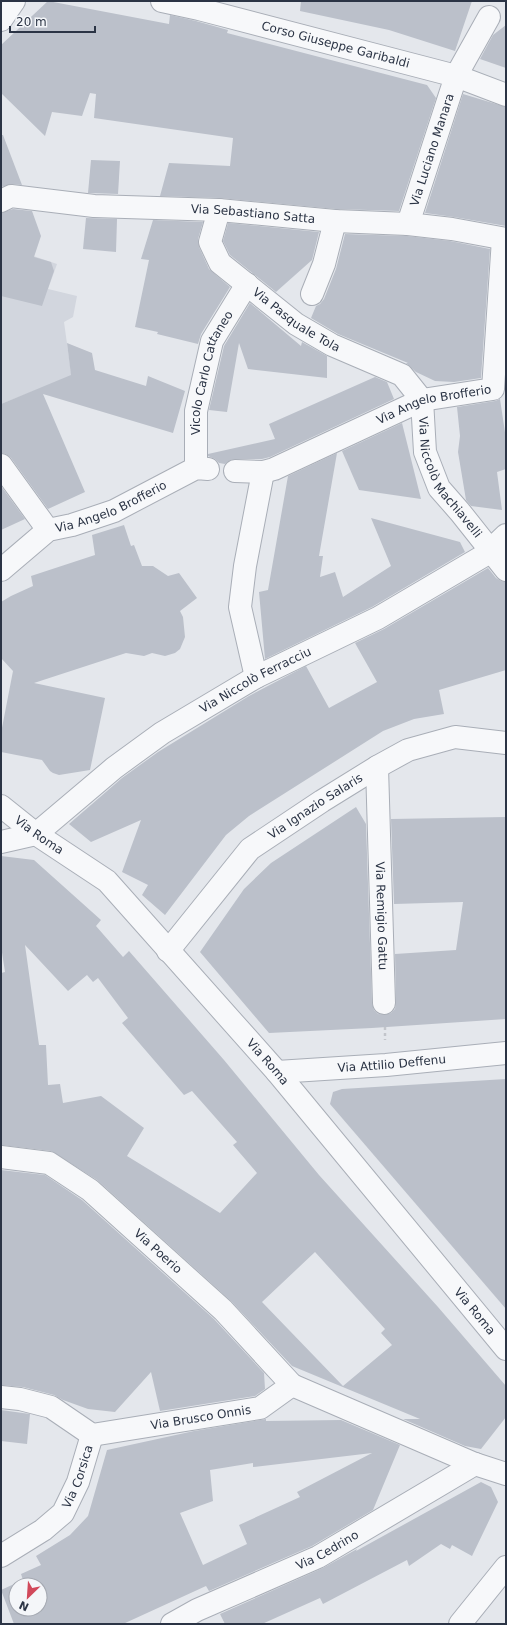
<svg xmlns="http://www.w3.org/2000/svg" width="507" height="1625" viewBox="0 0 507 1625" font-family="'DejaVu Sans',sans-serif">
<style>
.built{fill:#d2d6de}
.building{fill:#bbc0ca;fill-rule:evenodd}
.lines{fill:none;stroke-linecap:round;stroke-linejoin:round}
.minor-casing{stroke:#a9aeb7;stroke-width:24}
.path{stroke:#c2c5cb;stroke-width:2.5;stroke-dasharray:3 3;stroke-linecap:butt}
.minor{stroke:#f7f8fa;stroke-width:22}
.labels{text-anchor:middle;stroke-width:3;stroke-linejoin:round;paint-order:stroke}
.street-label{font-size:12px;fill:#2b3445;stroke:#f4f6f9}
</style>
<rect width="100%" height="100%" fill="#e4e7ec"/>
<polygon class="built" points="1,245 57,264 48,289 77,296 73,317 64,322 73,387 41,388 1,404"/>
<g class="building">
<polygon points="48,1 169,24 170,15 196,21 228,30 227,33 427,85 436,98 399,211 336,209 220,198 160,196 169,163 230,166 233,138 94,118 96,94 90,93 82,116 52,112 45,136 1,93 1,45"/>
<polygon points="301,1 472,1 455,51 389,30 300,11"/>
<polygon points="506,25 506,68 480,59 493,35"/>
<polygon points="463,94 506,107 506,226 454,217 425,213"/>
<polygon points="1,135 3,135 22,185 12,184 1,187"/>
<polygon points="91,160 120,161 118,194 88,193"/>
<polygon points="13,209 32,211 41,236 34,257 51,262 54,271 42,306 1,296 1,213"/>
<polygon points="86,218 117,219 116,252 83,249"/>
<polygon points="153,220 203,222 198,239 199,247 209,269 230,287 201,334 198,344 157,334 158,332 135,327 149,260 141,259"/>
<polygon points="228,223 319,232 312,260 276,292 230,255 223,241"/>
<polygon points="345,234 407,236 450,241 490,249 481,378 454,382 435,381 416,372 406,363 408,363 338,334 311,318 316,306 320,304 324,299 336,269"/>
<polygon points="250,303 301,346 302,342 327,356 327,378 248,369 239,343 227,412 209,410 224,346"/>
<polygon points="67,343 92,353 95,370 146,386 148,376 185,391 173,433 43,394 85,492 48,509 11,458 6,454 1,453 1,404 71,375"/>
<polygon points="375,377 387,382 394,399 270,457 262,459 235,459 230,460 225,464 219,463 215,459 208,456 208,454 275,439 269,424"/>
<polygon points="500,399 506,439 506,469 497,472 502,510 471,506 466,500 458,452 460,436 457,407 495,401"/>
<polygon points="402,423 421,499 359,490 342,451"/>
<polygon points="337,453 319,556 323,556 320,577 335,572 343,597 391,566 371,518 460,542 465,552 372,607 265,659 259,592 268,590 288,476"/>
<polygon points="1,486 25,519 1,530"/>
<polygon points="124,525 131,546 134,545 142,566 153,566 168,576 179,573 197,598 180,611 183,617 185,637 180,649 175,653 165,656 152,653 144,656 126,653 34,683 105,698 90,770 59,775 53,773 50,771 42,760 1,752 1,733 13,671 1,658 1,602 11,596 33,586 31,576 95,555 92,535"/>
<polygon points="488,568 496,578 501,581 506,582 506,670 439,690 444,714 414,719 383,731 249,816 226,835 165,915 142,895 148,885 122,872 141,820 91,842 69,824 122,778 158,752 249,696 306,666 329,708 377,682 355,643 384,629"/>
<polygon points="356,807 366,824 372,1003 374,1010 378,1014 384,1015 391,1013 395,1009 396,1003 395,954 456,950 463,902 394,904 391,819 506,817 506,1019 372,1028 269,1033 200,952 244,889 271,863"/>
<path d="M1,856L34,860L101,920L96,926L123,957L129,951L224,1060L319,1175L438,1307L506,1386V1417L481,1449L465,1446L403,1419H420L292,1366L231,1301L97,1180L51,1151L1,1145V973L5,972L1,946ZM25,945L68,991L87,975L93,982L98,978L128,1018L122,1023L184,1095L192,1091L237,1142L233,1145L257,1173L220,1213L127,1156L144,1128L101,1096L63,1103L60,1084L48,1085L46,1045H39ZM315,1252L385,1329L381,1333L392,1345L343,1386L262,1302Z"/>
<polygon points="506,1079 506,1309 330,1104 333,1092 342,1089"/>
<polygon points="1,1170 45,1175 82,1200 214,1319 264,1373 265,1389 255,1396 160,1411 151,1372 115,1412 88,1409 63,1400 54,1395 23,1387 1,1385"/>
<polygon points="1,1410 30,1414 27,1444 1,1441"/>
<path d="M266,1419V1421L341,1420L400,1445L373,1510L312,1546L209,1591L206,1586L123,1624H14L1,1590L23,1580L21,1574L41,1565L36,1556L70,1535L88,1516L107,1450L194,1431ZM372,1453L297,1492L300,1497L239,1525L247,1544L203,1565L180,1513L213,1501L210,1470L253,1463V1467ZM16,1585H40V1609H16Z"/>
<polygon points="481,1482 491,1487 498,1502 472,1556 452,1545 450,1549 441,1544 409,1566 407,1560 323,1604 320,1598 262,1624 225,1624 220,1614 323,1568 357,1549 356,1551"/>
</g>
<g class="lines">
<defs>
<g id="minor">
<path id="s1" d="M162,1L199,9L456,76L506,95"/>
<polyline points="1,20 14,1"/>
<path id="s2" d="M1,201L11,196L94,206L219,210L335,221L408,224L452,229L506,239"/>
<path id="s3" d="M219,210L210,242L220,263L296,324L332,345L402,375L422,400"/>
<path id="s4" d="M408,224L456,76L489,17"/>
<polyline points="312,294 324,264 335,221"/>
<path id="s5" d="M422,400L425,452L439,488L460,512L506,570"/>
<polyline points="1,465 48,530"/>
<path id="s6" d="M196,468V411L212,341L247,284"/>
<path id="s7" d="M235,471L263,472L274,469L422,400L493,389L503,239"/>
<path id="s8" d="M1,570L48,530L72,525L114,511L196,468L208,469"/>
<polyline points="256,677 240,607 245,566 263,472"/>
<path id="s9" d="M377,767L384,1003"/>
<path id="s10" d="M1,806L36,834L107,881L277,1072L506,1349"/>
<path id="s11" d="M1,842L36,834L114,768L162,733L256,677L378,618L485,555L506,535"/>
<path id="s12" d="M168,951L250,849L322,801L377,767L408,750L455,737L506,743"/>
<path id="s13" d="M277,1072L386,1065L506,1053"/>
<path id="s14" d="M1,1157L49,1163L90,1190L223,1310L292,1385"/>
<path id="s15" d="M1,1397L20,1399L51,1407L92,1435L260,1408L292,1385L475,1464L506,1474"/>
<path id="s16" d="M1,1556L43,1530L63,1513L78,1482L92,1435"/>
<path id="s17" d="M172,1624L197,1610L318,1557L475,1464"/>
<polyline points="460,1624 506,1567"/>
</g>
</defs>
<use href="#minor" class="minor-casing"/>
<polyline class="path" points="385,1027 385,1040"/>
<use href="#minor" class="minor"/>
</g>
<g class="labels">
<g class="street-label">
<text dy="4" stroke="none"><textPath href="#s1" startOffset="179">Corso Giuseppe Garibaldi</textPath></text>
<text dy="4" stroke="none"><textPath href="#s4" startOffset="78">Via Luciano Manara</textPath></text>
<text dy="4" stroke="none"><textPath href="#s2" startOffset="254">Via Sebastiano Satta</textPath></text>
<text dy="4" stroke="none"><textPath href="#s3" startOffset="152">Via Pasquale Tola</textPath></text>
<text dy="4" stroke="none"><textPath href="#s6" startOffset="98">Vicolo Carlo Cattaneo</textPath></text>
<text dy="4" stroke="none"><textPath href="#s7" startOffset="213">Via Angelo Brofferio</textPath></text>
<text dy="4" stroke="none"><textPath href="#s5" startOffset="85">Via Niccolò Machiavelli</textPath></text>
<text dy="4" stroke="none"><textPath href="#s8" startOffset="129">Via Angelo Brofferio</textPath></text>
<text dy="4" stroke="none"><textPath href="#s11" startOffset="305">Via Niccolò Ferracciu</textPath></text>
<text dy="4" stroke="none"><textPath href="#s12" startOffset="209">Via Ignazio Salaris</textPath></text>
<text dy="4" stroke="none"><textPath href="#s10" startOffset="48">Via Roma</textPath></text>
<text dy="4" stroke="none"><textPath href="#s9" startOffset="149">Via Remigio Gattu</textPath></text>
<text dy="4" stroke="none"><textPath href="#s10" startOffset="372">Via Roma</textPath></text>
<text dy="4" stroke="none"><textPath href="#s13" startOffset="115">Via Attilio Deffenu</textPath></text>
<text dy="4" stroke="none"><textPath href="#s14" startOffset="189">Via Poerio</textPath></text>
<text dy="4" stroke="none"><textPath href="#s10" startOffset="696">Via Roma</textPath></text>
<text dy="4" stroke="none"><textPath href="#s15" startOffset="211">Via Brusco Onnis</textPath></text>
<text dy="4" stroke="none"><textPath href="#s16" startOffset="115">Via Corsica</textPath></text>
<text dy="4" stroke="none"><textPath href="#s17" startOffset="172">Via Cedrino</textPath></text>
</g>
</g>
<rect width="507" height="1625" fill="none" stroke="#2b3445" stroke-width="4"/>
<g transform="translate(28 1597) rotate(205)"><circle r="19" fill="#f4f6f9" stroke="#a4a8b1"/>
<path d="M0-3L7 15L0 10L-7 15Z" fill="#d1495b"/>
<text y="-6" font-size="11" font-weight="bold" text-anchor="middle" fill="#2b3445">N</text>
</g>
<path d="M10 26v6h85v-6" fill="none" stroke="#2b3445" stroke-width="2"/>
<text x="16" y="26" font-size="12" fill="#2b3445" stroke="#f4f6f9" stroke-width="3" paint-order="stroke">20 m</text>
</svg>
